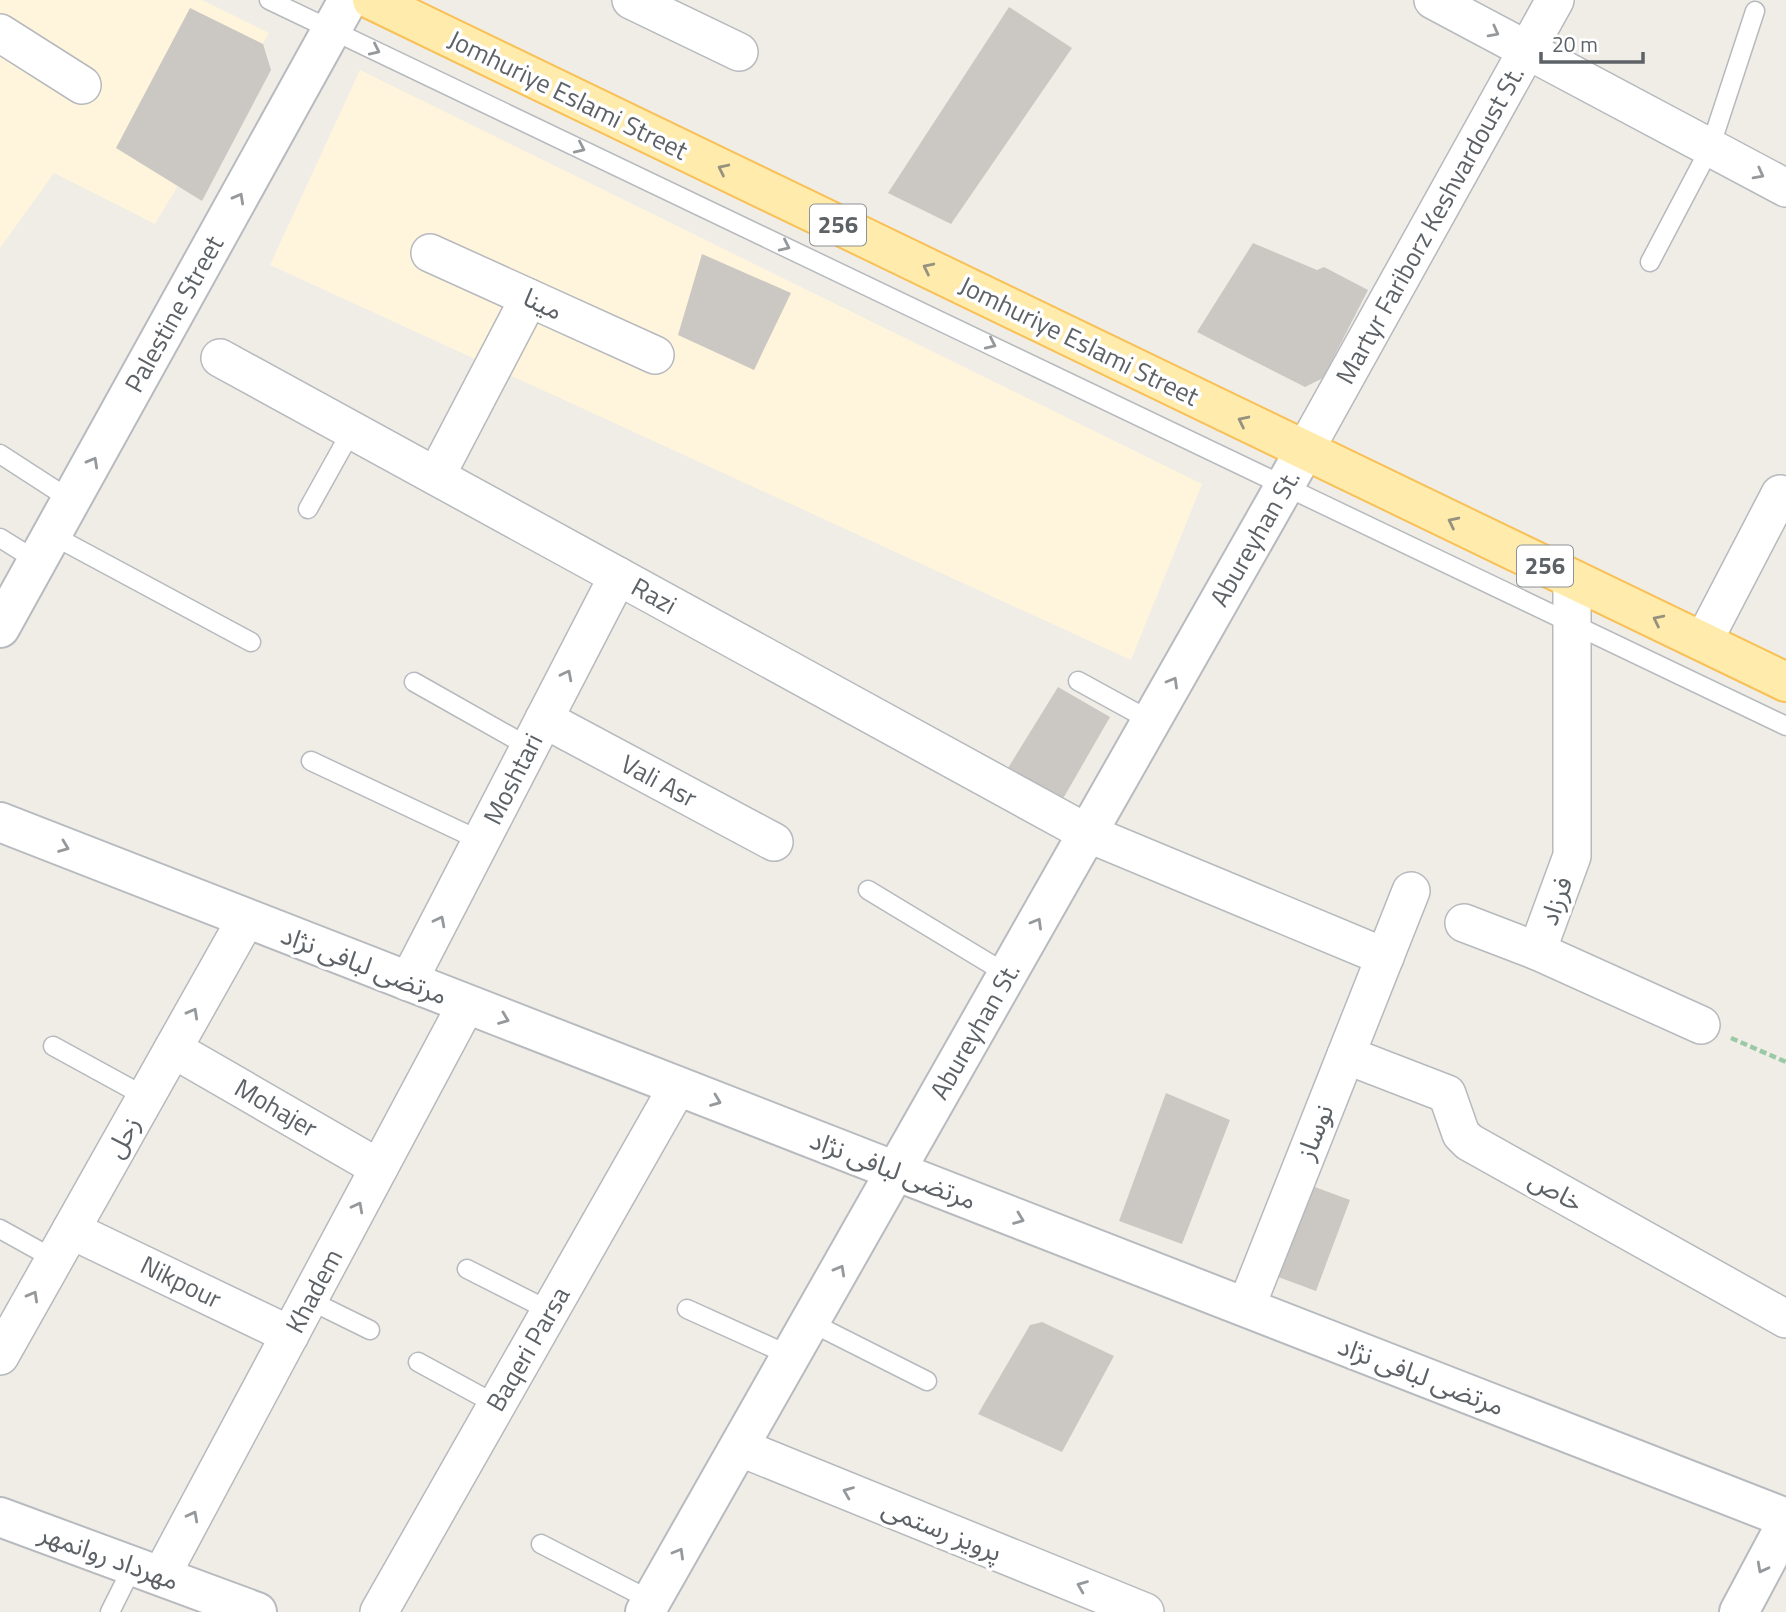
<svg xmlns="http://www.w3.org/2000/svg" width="1786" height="1612" viewBox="0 0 1786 1612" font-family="'Titillium Web','Noto Sans Arabic',sans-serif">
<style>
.commercial{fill:#fff4dc}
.building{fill:#cbc8c3}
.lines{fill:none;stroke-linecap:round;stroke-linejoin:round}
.lane-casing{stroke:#b6b9bd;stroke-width:21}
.street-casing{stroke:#b6b9bd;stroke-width:40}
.secondary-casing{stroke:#b7bbc0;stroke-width:42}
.primary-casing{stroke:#f8c057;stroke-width:42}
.path{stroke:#9acaa5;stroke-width:4.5;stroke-dasharray:7 3.5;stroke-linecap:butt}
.lane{stroke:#fff;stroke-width:18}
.street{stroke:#fff;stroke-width:37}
.secondary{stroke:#fff;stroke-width:38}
.primary{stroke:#ffecac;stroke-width:38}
.oneway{stroke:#96999c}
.oneway2{stroke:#96927f}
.labels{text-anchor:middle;stroke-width:7;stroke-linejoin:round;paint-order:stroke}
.shield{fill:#fff;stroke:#8e9195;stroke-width:2}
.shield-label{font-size:24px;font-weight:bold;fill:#5d6267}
.street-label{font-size:26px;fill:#5d6267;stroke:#fff}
</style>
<rect width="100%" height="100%" fill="#f0ede6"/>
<g class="commercial">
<polygon points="0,0 202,0 269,33 155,224 54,173 0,248"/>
<polygon points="360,70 1202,484 1131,660 270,265"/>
</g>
<g class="building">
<polygon points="1009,7 1072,48 951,224 888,193"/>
<polygon points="190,8 263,44 271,70 202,201 116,148"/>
<polygon points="1253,243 1317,270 1324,267 1368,290 1323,378 1305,387 1197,332"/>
<polygon points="702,254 791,293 754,370 678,335"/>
<polygon points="1058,687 1110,717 1064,797 1055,797 1008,768"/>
<polygon points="1166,1093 1230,1120 1182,1244 1119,1221"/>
<polygon points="1304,1183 1350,1200 1316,1291 1270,1274"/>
<polygon points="1042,1322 1114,1356 1062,1452 978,1414 1030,1325"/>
</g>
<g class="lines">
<defs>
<g id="lane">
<polyline points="269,0 1786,726"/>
<polyline points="1650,262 1710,148 1755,11"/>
<polyline points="0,454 71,500"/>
<polyline points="308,509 352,430"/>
<polyline points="52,535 251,642"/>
<polyline points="0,538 37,561"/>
<polyline points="1078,681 1151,721"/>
<polyline points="414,682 529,747"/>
<polyline points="311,761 481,841"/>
<polyline points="868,890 1007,974"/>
<polyline points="53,1046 146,1097"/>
<polyline points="0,1229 54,1259"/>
<polyline points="467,1269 550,1311"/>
<polyline points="309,1300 370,1330"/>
<polyline points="687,1309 791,1356"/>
<polyline points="810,1322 927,1381"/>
<polyline points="418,1362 497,1405"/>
<polyline points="541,1544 652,1601"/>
<polyline points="110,1612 133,1566"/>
</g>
<g id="street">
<polyline points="631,0 739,52"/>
<polyline points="1433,0 1786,188"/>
<polyline points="0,33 82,85"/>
<polyline points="430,253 655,355"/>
<polyline points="220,358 1087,833 1385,957"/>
<polyline points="1305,450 1555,0"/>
<polyline points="436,476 529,298"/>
<polyline points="1572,579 1572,856 1537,951 1701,1025"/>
<polyline points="1703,642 1780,494 1786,497"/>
<polyline points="544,719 774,842"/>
<polyline points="1464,923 1537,951"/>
<polyline points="408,982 618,576"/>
<polyline points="173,1049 379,1168"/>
<polyline points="1346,1055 1447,1094 1461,1134 1469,1142 1786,1319"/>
<polyline points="71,1230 290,1335"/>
<polyline points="1246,1307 1411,891"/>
<polyline points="0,1356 246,919"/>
<polyline points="739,1447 1145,1612"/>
<polyline points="161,1576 466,1005"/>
<polyline points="379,1612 678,1086"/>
</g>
<g id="secondary">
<polyline points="0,628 348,0"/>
<polyline points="0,822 1786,1518"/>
<polyline points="0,1517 257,1612"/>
<polyline points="645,1612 1305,450"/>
<polyline points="1739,1612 1786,1524"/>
</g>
<polyline id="primary" points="372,0 1786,682"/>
</defs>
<use href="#lane" class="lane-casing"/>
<use href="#street" class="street-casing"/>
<use href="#secondary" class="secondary-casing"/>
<use href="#primary" class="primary-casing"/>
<polyline class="path" points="1731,1038 1786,1062"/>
<use href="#lane" class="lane"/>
<use href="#street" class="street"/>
<use href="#secondary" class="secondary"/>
<use href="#primary" class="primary"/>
</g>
<defs><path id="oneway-chevron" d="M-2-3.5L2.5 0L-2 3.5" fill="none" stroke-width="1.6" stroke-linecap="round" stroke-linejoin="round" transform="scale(1.75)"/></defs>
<g class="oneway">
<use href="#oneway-chevron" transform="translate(1494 32) rotate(28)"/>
<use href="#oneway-chevron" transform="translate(375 50) rotate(25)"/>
<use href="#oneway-chevron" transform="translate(580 148) rotate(25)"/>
<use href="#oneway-chevron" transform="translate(1759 174) rotate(28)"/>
<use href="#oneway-chevron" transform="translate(239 198) rotate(-61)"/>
<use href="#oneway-chevron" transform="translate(785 246) rotate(25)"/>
<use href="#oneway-chevron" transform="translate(991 344) rotate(25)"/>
<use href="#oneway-chevron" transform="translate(93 462) rotate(-61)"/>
<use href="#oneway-chevron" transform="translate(567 675) rotate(-63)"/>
<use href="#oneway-chevron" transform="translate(1173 682) rotate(-60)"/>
<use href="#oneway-chevron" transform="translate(64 847) rotate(21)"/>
<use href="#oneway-chevron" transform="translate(440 921) rotate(-63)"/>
<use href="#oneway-chevron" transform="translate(1037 923) rotate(-60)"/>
<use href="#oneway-chevron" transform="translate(193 1013) rotate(-61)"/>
<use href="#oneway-chevron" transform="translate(504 1019) rotate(21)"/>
<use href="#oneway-chevron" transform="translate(716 1101) rotate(21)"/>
<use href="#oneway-chevron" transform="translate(358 1207) rotate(-62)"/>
<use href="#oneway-chevron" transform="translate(1019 1219) rotate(21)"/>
<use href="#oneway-chevron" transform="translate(840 1270) rotate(-61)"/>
<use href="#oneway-chevron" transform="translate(33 1296) rotate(-61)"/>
<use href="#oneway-chevron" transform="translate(848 1492) rotate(-158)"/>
<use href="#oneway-chevron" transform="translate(193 1516) rotate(-62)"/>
<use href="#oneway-chevron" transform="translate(679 1553) rotate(-60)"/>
<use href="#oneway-chevron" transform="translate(1762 1568) rotate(118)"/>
<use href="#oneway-chevron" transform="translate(1082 1586) rotate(-158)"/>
</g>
<g class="oneway2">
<use href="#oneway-chevron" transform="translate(723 169) rotate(-154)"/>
<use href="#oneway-chevron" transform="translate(928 268) rotate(-154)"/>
<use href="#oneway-chevron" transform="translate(1243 421) rotate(-154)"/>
<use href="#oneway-chevron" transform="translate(1453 522) rotate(-154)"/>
<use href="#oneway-chevron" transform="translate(1658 620) rotate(-154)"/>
</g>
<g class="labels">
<g class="shield">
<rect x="810" y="204.5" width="56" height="41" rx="5"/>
<rect x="1517" y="545.5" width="56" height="41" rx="5"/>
</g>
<g class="shield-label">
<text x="838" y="233">256</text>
<text x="1545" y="574">256</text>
</g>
<g class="street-label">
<text transform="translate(568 95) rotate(26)" y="9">Jomhuriye Eslami Street</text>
<text transform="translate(1430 225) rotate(-61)" y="9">Martyr Fariborz Keshvardoust St.</text>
<text transform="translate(543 304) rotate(25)" y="9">مینا</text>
<text transform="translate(174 314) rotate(-61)" y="9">Palestine Street</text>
<text transform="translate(1079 341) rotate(26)" y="9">Jomhuriye Eslami Street</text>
<text transform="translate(1255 538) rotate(-60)" y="9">Abureyhan St.</text>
<text transform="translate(654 596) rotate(29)" y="9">Razi</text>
<text transform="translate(513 779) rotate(-63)" y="9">Moshtari</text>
<text transform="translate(659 781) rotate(28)" y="9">Vali Asr</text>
<text transform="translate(1556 901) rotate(-70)" y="9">فرزاد</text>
<text transform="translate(364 965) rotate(21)" y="9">مرتضی لبافی نژاد</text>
<text transform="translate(975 1031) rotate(-60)" y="9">Abureyhan St.</text>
<text transform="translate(276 1108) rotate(30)" y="9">Mohajer</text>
<text transform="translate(1315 1132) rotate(-68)" y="9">نوساز</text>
<text transform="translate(123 1137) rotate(-61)" y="9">زحل</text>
<text transform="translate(893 1170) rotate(21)" y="9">مرتضی لبافی نژاد</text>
<text transform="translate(1556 1191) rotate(29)" y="9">خاص</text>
<text transform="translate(181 1282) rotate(26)" y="9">Nikpour</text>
<text transform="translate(314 1291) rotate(-62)" y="9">Khadem</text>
<text transform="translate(528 1349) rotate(-60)" y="9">Baqeri Parsa</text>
<text transform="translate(1421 1376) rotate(21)" y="9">مرتضی لبافی نژاد</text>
<text transform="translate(942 1530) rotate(22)" y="9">پرویز رستمی</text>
<text transform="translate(109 1557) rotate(20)" y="9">مهرداد روانمهر</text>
</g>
</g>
<path d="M1541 52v10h102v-10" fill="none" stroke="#5d6267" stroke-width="3.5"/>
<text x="1552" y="52" font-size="21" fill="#5d6267" stroke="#ffffff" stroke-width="5" paint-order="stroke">20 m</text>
</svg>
